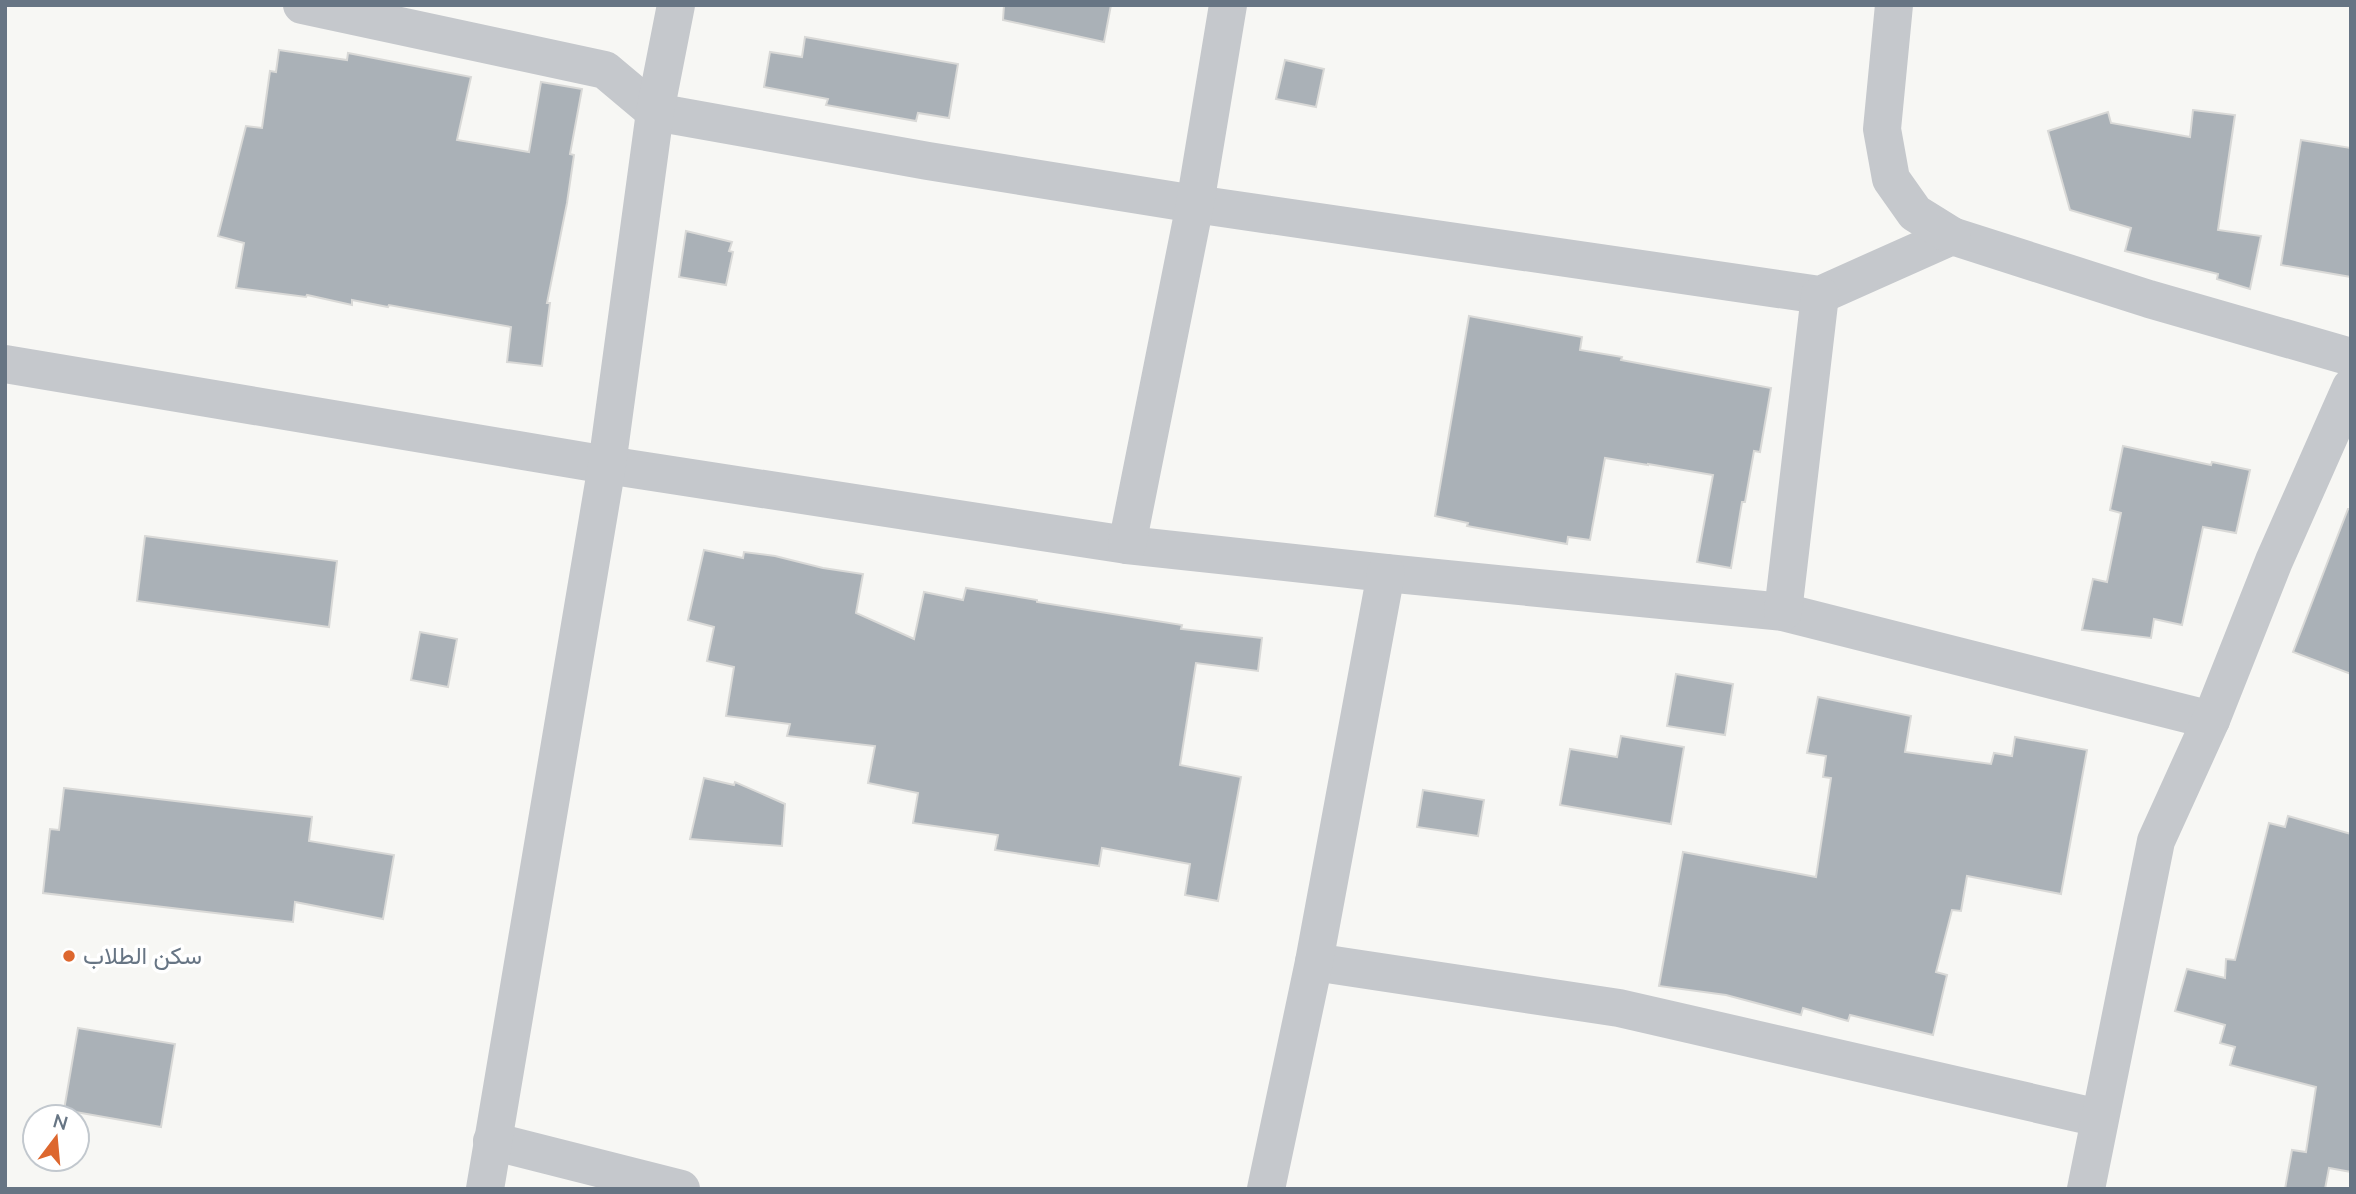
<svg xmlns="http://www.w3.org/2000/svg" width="2356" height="1194" viewBox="0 0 2356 1194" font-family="Mulish,Vazirmatn,sans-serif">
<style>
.building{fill:#aab1b7;stroke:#d9d9d7;stroke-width:2}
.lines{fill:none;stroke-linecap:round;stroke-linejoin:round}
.minor{stroke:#c5c8cc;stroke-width:38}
.poi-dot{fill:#dd672e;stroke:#fff;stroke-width:2.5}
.labels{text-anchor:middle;stroke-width:7;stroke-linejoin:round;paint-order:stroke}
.poi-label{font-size:24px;fill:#677584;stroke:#fff;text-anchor:start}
</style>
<rect width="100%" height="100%" fill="#f7f7f4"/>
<g class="building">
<polygon points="1004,5 1111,5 1104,42 1003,20"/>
<polygon points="805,37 958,64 949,118 918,113 916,121 826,105 828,99 764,87 770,52 802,57"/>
<polygon points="279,50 347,60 348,53 471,77 457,140 529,152 541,82 582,89 570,154 574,155 567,203 547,303 550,303 542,366 507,362 511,327 389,305 388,307 352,300 352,305 307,295 306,297 236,288 244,243 218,236 246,126 262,128 270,71 276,72"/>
<polygon points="1285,60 1324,69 1316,107 1276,99"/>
<polygon points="2193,110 2235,115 2218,230 2261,236 2250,289 2217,279 2218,274 2125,251 2131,228 2070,210 2048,131 2108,112 2111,123 2190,137"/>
<polygon points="2301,140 2351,148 2351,277 2281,265"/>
<polygon points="686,231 732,242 729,251 733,252 726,285 679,277"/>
<polygon points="1469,316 1582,337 1580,350 1622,357 1621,360 1771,388 1760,452 1754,451 1745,502 1742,502 1731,568 1697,562 1713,475 1648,464 1648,465 1605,458 1590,540 1568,537 1567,544 1467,526 1468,523 1435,516"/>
<polygon points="2123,446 2211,465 2212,462 2250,470 2236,533 2203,527 2182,625 2154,619 2151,638 2082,630 2093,579 2107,582 2121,513 2110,510"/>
<polygon points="2348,509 2351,509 2351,674 2293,652"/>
<polygon points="145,536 337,561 329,627 137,601"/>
<polygon points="704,550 743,558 744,552 775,556 823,568 863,574 856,613 914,639 924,592 963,600 966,588 1037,600 1037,602 1182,625 1181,629 1262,638 1258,671 1196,663 1180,765 1241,777 1218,901 1185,895 1190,864 1102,848 1099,866 995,850 998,835 913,823 918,793 868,783 875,746 787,736 790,724 726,716 734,667 707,661 714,627 688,620"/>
<polygon points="420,632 457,639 448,687 411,680"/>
<polygon points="1676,674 1733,684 1725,735 1667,726"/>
<polygon points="1818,697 1911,716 1905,752 1991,764 1994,753 2012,756 2015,737 2087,750 2061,894 1967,876 1961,911 1952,910 1936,972 1947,975 1933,1035 1850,1015 1848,1021 1803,1008 1801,1015 1726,995 1659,986 1683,852 1816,877 1831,778 1823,777 1826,756 1807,753"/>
<polygon points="1621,736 1684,747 1671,824 1560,805 1570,749 1617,757"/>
<polygon points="704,778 734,785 735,782 785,804 782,846 690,839"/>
<polygon points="64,788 312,817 309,841 394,855 383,919 295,902 293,922 43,893 50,829 59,830"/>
<polygon points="1423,790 1484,800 1478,836 1417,827"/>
<polygon points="2288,816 2351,834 2351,1172 2329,1168 2325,1189 2285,1189 2292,1150 2306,1152 2316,1087 2230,1065 2235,1047 2220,1043 2225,1025 2175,1011 2187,969 2225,978 2226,959 2235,960 2269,823 2285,827"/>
<polygon points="78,1028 175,1044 161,1127 64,1110"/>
</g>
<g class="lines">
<g class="minor">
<polyline points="302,5 605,70 655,112 928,161 1195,204 1820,295 1952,236 2149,299 2351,357"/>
<polyline points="1894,5 1882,129 1891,179 1915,213 1952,236"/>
<polyline points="5,364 607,465 1127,545 1386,573 1783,612 2211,720"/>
<polyline points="1127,545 1195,204 1228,5"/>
<polyline points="1783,612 1820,295"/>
<polyline points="1314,962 1619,1008 2099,1118"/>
<polyline points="492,1141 681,1189"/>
<polyline points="485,1189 607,465 655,112 676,5"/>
<polyline points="1266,1189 1314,962 1386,573"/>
<polyline points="2086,1189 2156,841 2211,720 2274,561 2351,387"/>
</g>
</g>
<circle class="poi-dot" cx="69" cy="956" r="7"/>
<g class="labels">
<g class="poi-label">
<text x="83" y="964">سكن الطلاب</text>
</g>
</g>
<rect width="2356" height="1194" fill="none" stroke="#677584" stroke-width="14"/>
<g transform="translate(56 1138) rotate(16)"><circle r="33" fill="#ffffff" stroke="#c2c8ce" stroke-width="2"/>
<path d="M0-5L12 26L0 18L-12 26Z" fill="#dd672e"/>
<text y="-10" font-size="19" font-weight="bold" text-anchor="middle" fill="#677584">N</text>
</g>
</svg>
